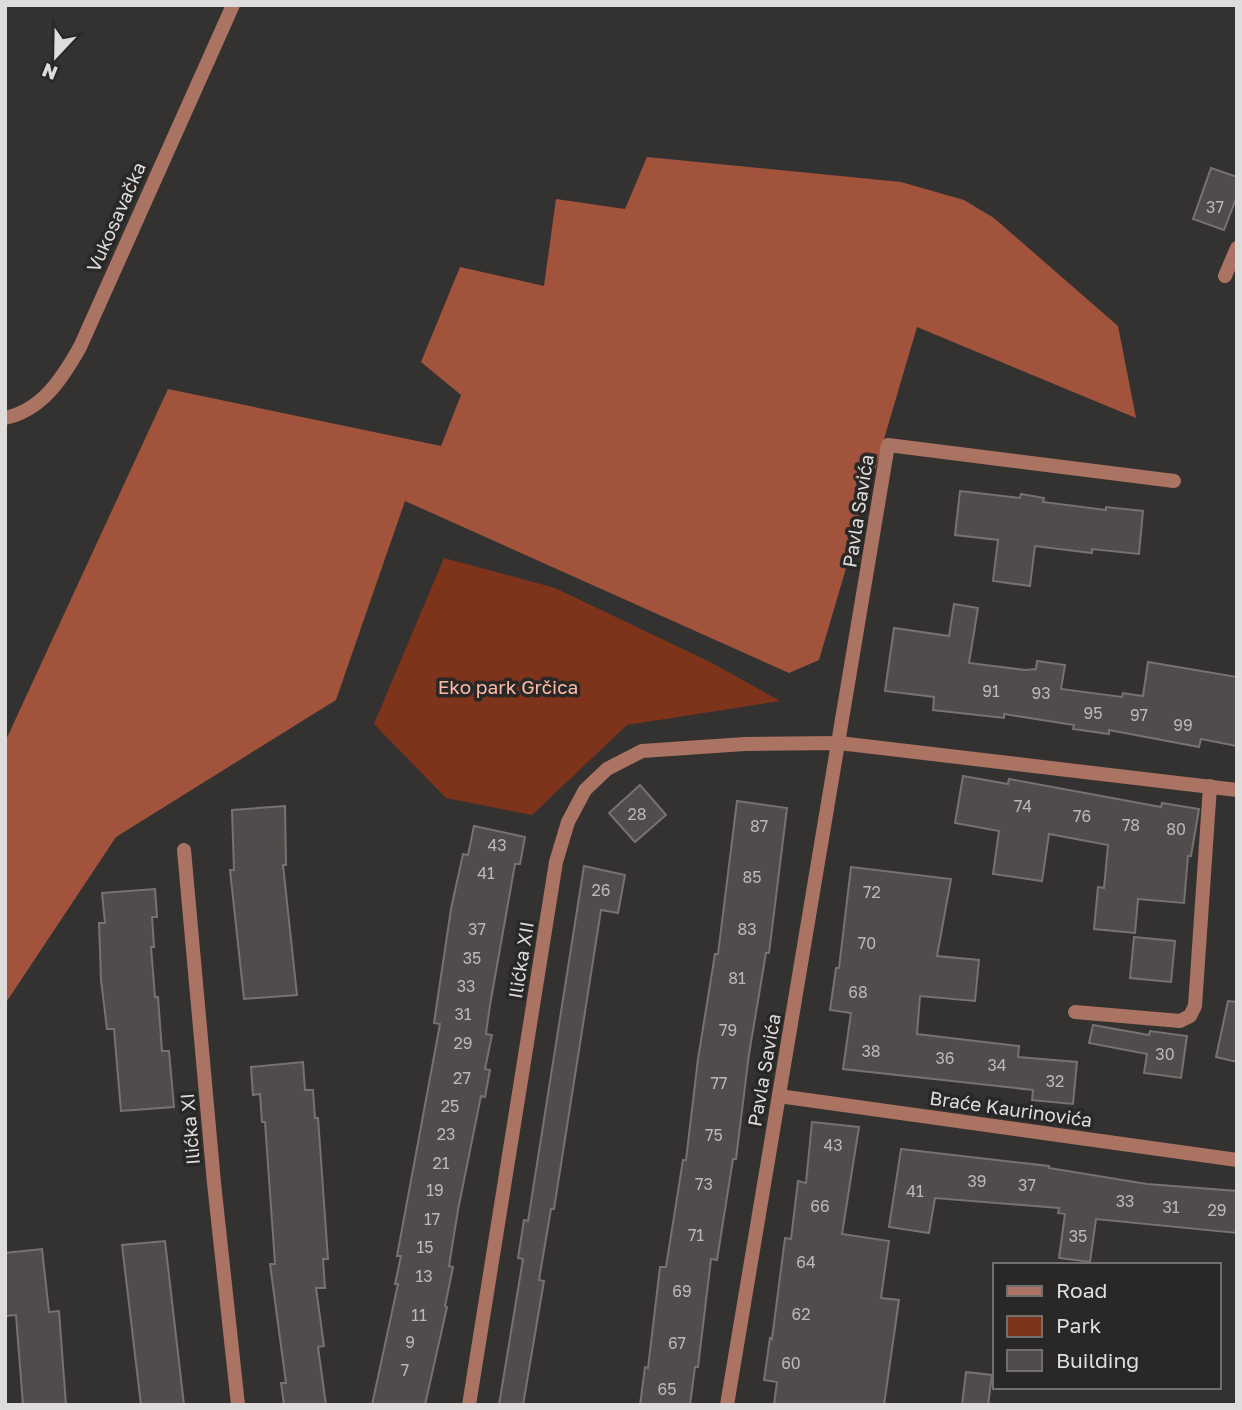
<svg xmlns="http://www.w3.org/2000/svg" width="1242" height="1410" viewBox="0 0 1242 1410" font-family="'Golos Text',sans-serif">
<style>
.green{fill:#7e341b}
.forest{fill:#a1533b}
.building{fill:#4f4c4b;stroke:#757271;stroke-width:2}
.lines{fill:none;stroke-linecap:round;stroke-linejoin:round}
.minor{stroke:#ab7361;stroke-width:14}
.tertiary{stroke:#ab7361;stroke-width:14}
.labels{text-anchor:middle;stroke-width:7;stroke-linejoin:round;paint-order:stroke}
.number-label{font-size:16px;fill:#bab9b8}
.street-label{font-size:19px;fill:#dedddc;stroke:#2a2827}
.park-label{font-size:19px;fill:#febba6;stroke:#2a2827}
</style>
<rect width="100%" height="100%" fill="#343231"/>
<polygon class="green" points="444,558 555,588 712,663 780,701 627,725 532,815 446,798 374,724"/>
<polygon class="forest" points="647,157 901,182 964,200 994,218 1118,326 1136,418 917,327 819,660 789,673 405,501 336,700 116,837 5,1004 5,742 168,389 441,446 461,395 421,362 460,267 544,286 556,199 625,209"/>
<g class="building">
<polygon points="1211,168 1237,177 1237,196 1224,230 1193,219"/>
<polygon points="960,491 1020,498 1021,494 1044,498 1043,502 1106,510 1106,507 1143,511 1139,554 1092,549 1092,553 1035,546 1030,586 993,581 998,540 955,535"/>
<polygon points="954,604 978,608 969,663 1025,670 1036,669 1037,661 1065,665 1061,689 1122,697 1123,693 1143,696 1148,662 1237,677 1237,746 1201,739 1199,747 1109,730 1109,734 1073,729 1074,725 1004,714 1004,718 933,710 934,697 885,691 894,628 949,636"/>
<polygon points="963,776 1008,784 1009,779 1161,807 1162,803 1199,809 1191,856 1188,856 1184,903 1138,899 1135,933 1094,929 1098,887 1104,888 1108,845 1049,834 1042,881 993,874 999,831 955,823"/>
<polygon points="640,785 666,815 635,842 609,813"/>
<polygon points="737,801 787,808 769,953 766,953 749,1054 736,1159 733,1159 717,1260 711,1259 698,1367 695,1367 690,1405 640,1405 645,1367 648,1368 660,1267 666,1267 683,1160 686,1160 698,1059 715,954 718,954"/>
<polygon points="285,806 286,865 283,865 297,995 244,999 230,870 234,870 232,810"/>
<polygon points="474,826 525,837 520,864 515,864 490,1005 486,1034 492,1035 485,1069 490,1070 485,1097 481,1096 458,1210 449,1266 453,1267 445,1306 447,1307 425,1405 372,1405 398,1284 395,1284 401,1256 397,1256 440,1024 434,1023 451,909 463,854 468,855"/>
<polygon points="584,866 625,875 618,913 601,910 554,1209 551,1209 539,1280 544,1281 523,1405 499,1405 523,1259 518,1258 524,1220 528,1221"/>
<polygon points="851,867 951,879 937,956 979,960 975,1001 920,996 917,1034 1019,1046 1018,1057 1077,1062 1073,1104 1032,1100 1033,1090 843,1069 851,1013 830,1010 836,968 839,968"/>
<polygon points="155,889 157,917 152,917 154,947 151,947 155,997 158,997 162,1051 169,1051 174,1107 121,1111 114,1029 107,1029 101,980 99,923 105,923 102,893"/>
<polygon points="1134,937 1175,941 1171,982 1130,978"/>
<polygon points="1228,1001 1237,1002 1237,1062 1216,1057"/>
<polygon points="1093,1025 1149,1035 1150,1031 1187,1036 1181,1078 1144,1073 1147,1054 1089,1043"/>
<polygon points="303,1062 305,1090 313,1090 315,1118 318,1118 322,1174 328,1259 323,1259 325,1288 316,1288 324,1346 318,1347 326,1405 284,1405 281,1383 286,1383 270,1264 275,1264 265,1122 262,1122 260,1094 253,1095 251,1067"/>
<polygon points="812,1122 859,1127 842,1234 889,1241 881,1298 899,1300 884,1405 774,1405 777,1382 764,1380 770,1338 772,1339 785,1238 791,1239 798,1181 806,1183"/>
<polygon points="901,1149 1049,1166 1049,1168 1147,1184 1237,1191 1237,1233 1096,1219 1090,1262 1059,1258 1065,1214 1058,1213 1059,1208 935,1198 929,1233 889,1227"/>
<polygon points="165,1241 184,1405 141,1405 122,1245"/>
<polygon points="42,1249 49,1312 59,1311 66,1405 23,1405 16,1315 5,1316 5,1253"/>
<polygon points="966,1372 992,1375 988,1405 962,1405"/>
</g>
<g class="lines">
<g class="minor">
<polyline points="1225,276 1237,248"/>
<polyline points="184,850 214,1183 238,1405"/>
<polyline points="1075,1012 1180,1021 1190,1016 1195,1006 1210,786"/>
<polyline points="779,1096 1237,1160"/>
<polyline points="469,1405 556,862 568,822 585,790 607,769 642,751 745,744 839,743 1237,790"/>
<polyline points="727,1405 888,445 1174,481"/>
</g>
<path class="tertiary" d="M5,418C42,410 62,379 80,347L233,5"/>
</g>
<g class="labels">
<g class="number-label">
<text x="1215" y="213">37</text>
<text x="991" y="697">91</text>
<text x="1041" y="699">93</text>
<text x="1093" y="719">95</text>
<text x="1139" y="721">97</text>
<text x="1183" y="731">99</text>
<text x="1023" y="812">74</text>
<text x="637" y="820">28</text>
<text x="1082" y="822">76</text>
<text x="1131" y="831">78</text>
<text x="759" y="832">87</text>
<text x="1176" y="835">80</text>
<text x="497" y="851">43</text>
<text x="486" y="879">41</text>
<text x="752" y="883">85</text>
<text x="601" y="896">26</text>
<text x="872" y="898">72</text>
<text x="477" y="935">37</text>
<text x="747" y="935">83</text>
<text x="867" y="949">70</text>
<text x="472" y="964">35</text>
<text x="737" y="984">81</text>
<text x="466" y="992">33</text>
<text x="858" y="998">68</text>
<text x="463" y="1020">31</text>
<text x="728" y="1036">79</text>
<text x="463" y="1049">29</text>
<text x="871" y="1057">38</text>
<text x="1165" y="1060">30</text>
<text x="945" y="1064">36</text>
<text x="997" y="1071">34</text>
<text x="462" y="1084">27</text>
<text x="1055" y="1087">32</text>
<text x="719" y="1089">77</text>
<text x="450" y="1112">25</text>
<text x="446" y="1140">23</text>
<text x="714" y="1141">75</text>
<text x="833" y="1151">43</text>
<text x="441" y="1169">21</text>
<text x="977" y="1187">39</text>
<text x="704" y="1190">73</text>
<text x="1027" y="1191">37</text>
<text x="435" y="1196">19</text>
<text x="915" y="1197">41</text>
<text x="1125" y="1207">33</text>
<text x="820" y="1212">66</text>
<text x="1171" y="1213">31</text>
<text x="1217" y="1216">29</text>
<text x="432" y="1225">17</text>
<text x="696" y="1241">71</text>
<text x="1078" y="1242">35</text>
<text x="425" y="1253">15</text>
<text x="806" y="1268">64</text>
<text x="424" y="1282">13</text>
<text x="682" y="1297">69</text>
<text x="801" y="1320">62</text>
<text x="419" y="1321">11</text>
<text x="410" y="1348">9</text>
<text x="677" y="1349">67</text>
<text x="791" y="1369">60</text>
<text x="405" y="1376">7</text>
<text x="667" y="1395">65</text>
</g>
<g class="street-label">
<text transform="translate(116 217) rotate(-66)" y="7">Vukosavačka</text>
<text transform="translate(858 511) rotate(-81)" y="7">Pavla Savića</text>
<text transform="translate(521 960) rotate(-81)" y="7">Ilićka XII</text>
<text transform="translate(764 1070) rotate(-80)" y="7">Pavla Savića</text>
<text transform="translate(1011 1109) rotate(8)" y="7">Braće Kaurinovića</text>
<text transform="translate(190 1129) rotate(-95)" y="7">Ilićka XI</text>
</g>
<g class="park-label">
<text x="508" y="694">Eko park Grčica</text>
</g>
</g>
<rect width="1242" height="1410" fill="none" stroke="#dedddc" stroke-width="14"/>
<rect x="993" y="1263" width="228" height="126" fill="#2a2827" stroke="#72706f" stroke-width="2"/>
<rect x="1007" y="1286" width="35" height="10" fill="#ab7361" stroke="#72706f" stroke-width="2"/>
<text x="1056" y="1298" font-size="21" fill="#dedddc">Road</text>
<rect x="1007" y="1316" width="35" height="21" fill="#7e341b" stroke="#72706f" stroke-width="2"/>
<text x="1056" y="1333" font-size="21" fill="#dedddc">Park</text>
<rect x="1007" y="1350" width="35" height="21" fill="#4f4c4b" stroke="#72706f" stroke-width="2"/>
<text x="1056" y="1368" font-size="21" fill="#dedddc">Building</text>
<g transform="translate(56 56) rotate(202)" stroke="#2a2827" stroke-width="5" paint-order="stroke">
<path d="M0-5L12 26L0 18L-12 26Z" fill="#dedddc"/>
<text y="-10" font-size="19" font-weight="bold" text-anchor="middle" fill="#dedddc">N</text>
</g>
</svg>
